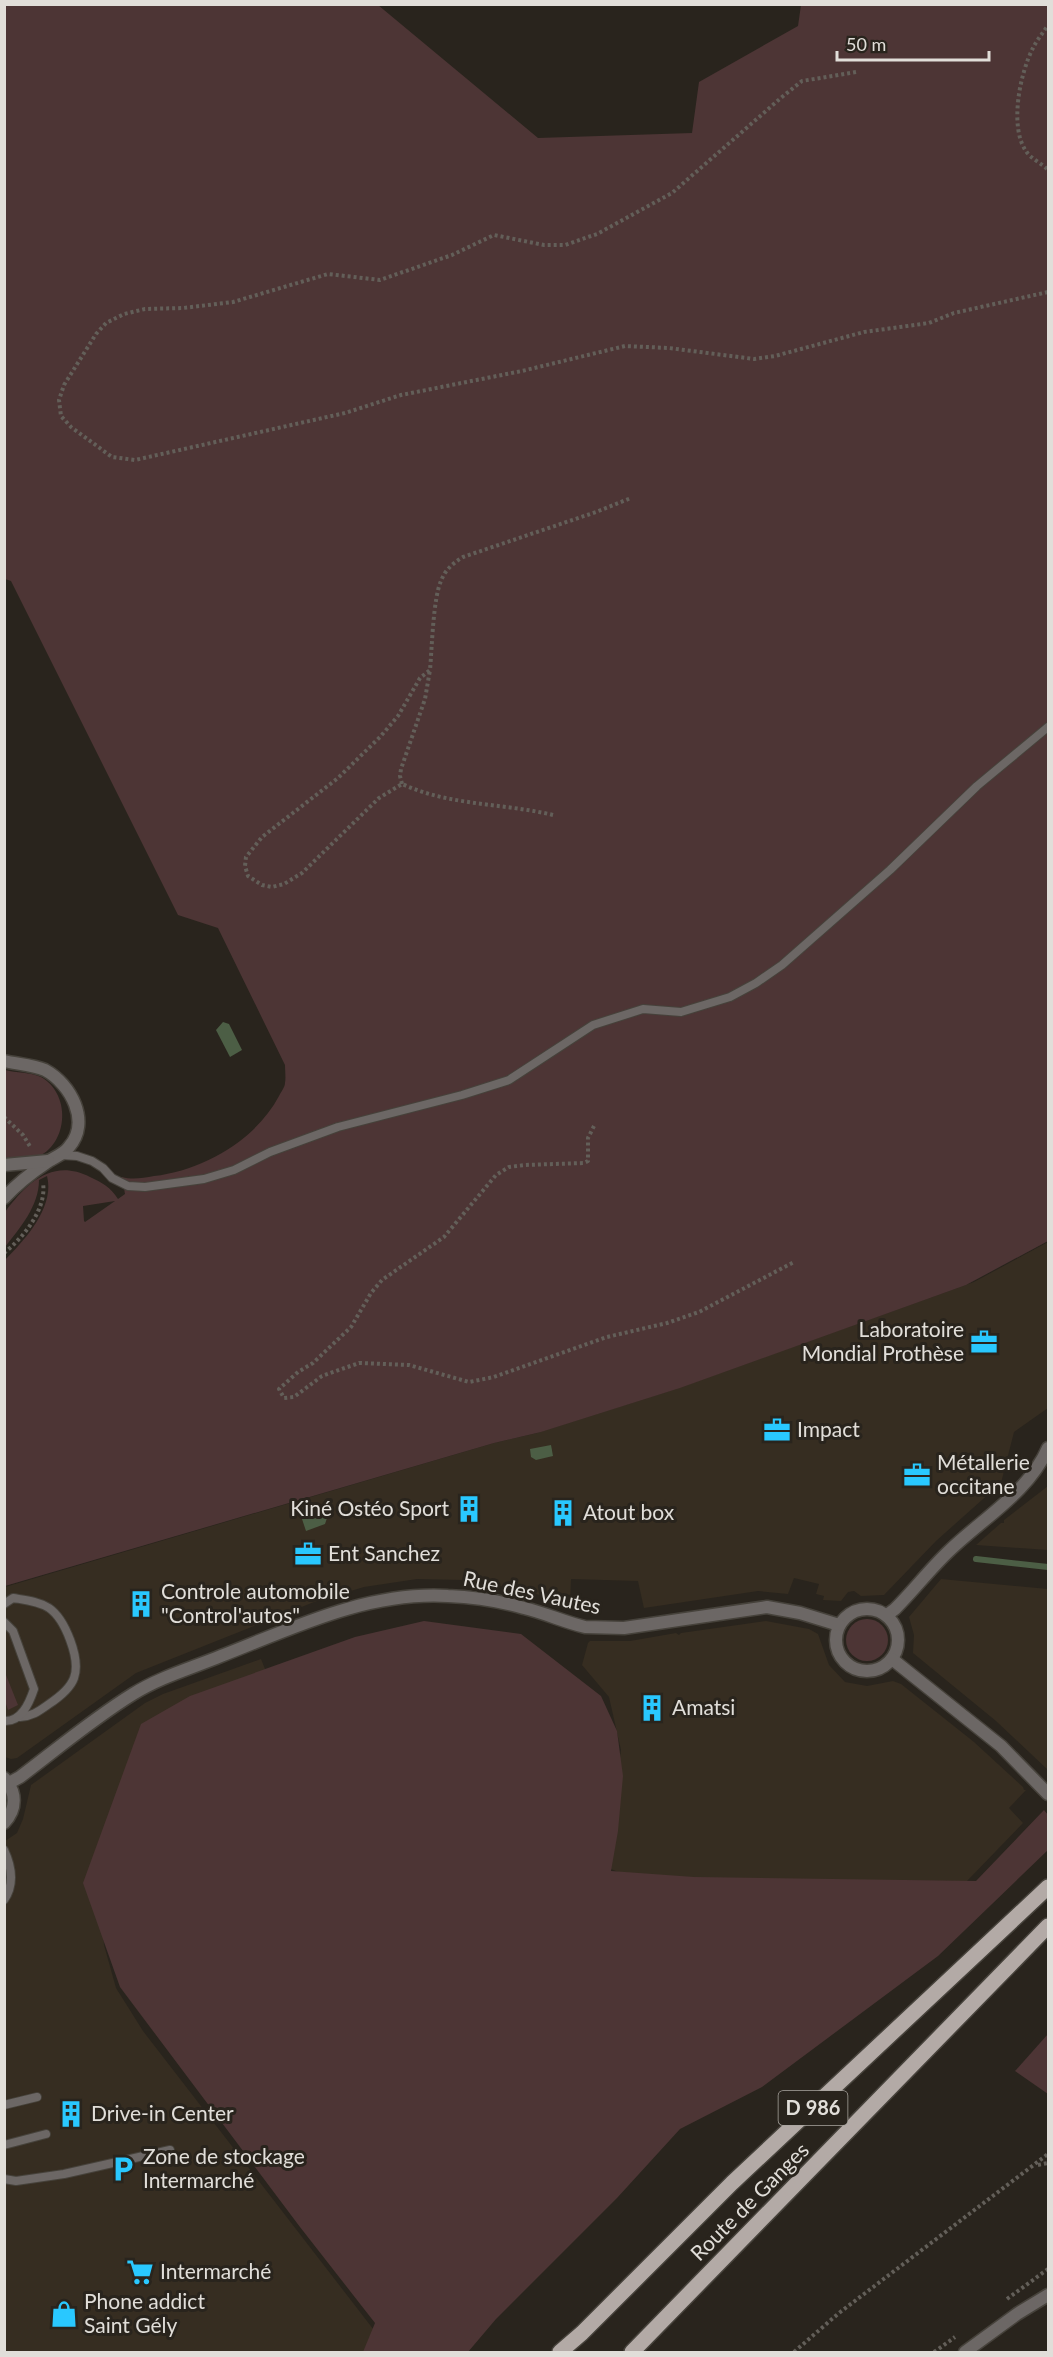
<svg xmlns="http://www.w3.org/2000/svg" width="1053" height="2357" viewBox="0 0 1053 2357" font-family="Lato,sans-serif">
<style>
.built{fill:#362d21}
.green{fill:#4d3535;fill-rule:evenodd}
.water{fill:#4c5e45}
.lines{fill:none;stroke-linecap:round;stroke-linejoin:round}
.stream{stroke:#4c5e45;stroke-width:6}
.service-casing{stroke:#46423b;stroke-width:10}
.minor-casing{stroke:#46423b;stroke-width:15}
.tertiary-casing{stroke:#46423b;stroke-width:15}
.primary-casing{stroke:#46423b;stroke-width:18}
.path{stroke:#635f59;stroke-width:4;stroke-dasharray:3 3;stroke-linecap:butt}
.service{stroke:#6c6765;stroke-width:8}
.minor{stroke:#6c6765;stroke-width:12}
.tertiary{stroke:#6c6765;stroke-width:12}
.primary{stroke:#b3aaa6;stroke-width:15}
.labels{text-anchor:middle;stroke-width:6;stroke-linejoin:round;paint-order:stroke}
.shield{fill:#29241d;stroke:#aaa6a1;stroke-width:1.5}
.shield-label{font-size:20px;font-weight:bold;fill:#e1ded9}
.poi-label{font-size:21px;fill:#e1ded9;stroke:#29241d;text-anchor:start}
.street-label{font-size:21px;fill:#e1ded9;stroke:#29241d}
</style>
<rect width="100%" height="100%" fill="#29241d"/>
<g class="built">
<polygon points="1048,1242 1048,1408 1014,1432 1001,1483 936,1541 884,1595 861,1596 854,1591 848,1592 841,1601 823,1600 824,1596 816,1594 819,1584 794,1578 788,1594 758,1591 644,1608 638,1581 571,1579 570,1605 524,1590 463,1580 417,1579 364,1587 314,1602 136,1673 17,1758 11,1759 5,1757 5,1587 494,1443 537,1433 676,1389 974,1282"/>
<polygon points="1048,1486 1048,1550 976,1545 1001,1523 1004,1523 1004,1520"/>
<polygon points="941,1579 1048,1589 1048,1770 996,1721 913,1653 914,1635 909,1617"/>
<polygon points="766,1621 809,1629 818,1634 829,1665 845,1682 867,1686 893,1681 901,1684 974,1742 1023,1787 1024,1790 1026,1790 1009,1808 1023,1823 967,1881 638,1880 606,1867 621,1750 609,1697 582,1665 588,1643 590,1641 630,1641 676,1633 679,1635 681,1633"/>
<polygon points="261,1659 267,1674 100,1895 104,1945 116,1988 143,2031 377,2334 374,2352 5,2352 5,1841 17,1833 23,1819 31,1785 145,1703 163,1694"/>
</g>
<g class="green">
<path d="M4,5H378L538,138L692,133L699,82L798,26L801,5H1048V1241L966,1285L680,1388L541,1432L494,1443L5,1586V1260C25,1240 55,1207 47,1176L39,1180C39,1206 20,1228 5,1247V1212C27,1183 52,1158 90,1177C103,1183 110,1187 118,1199L125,1194L122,1177C132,1180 143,1178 154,1176C203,1170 255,1141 279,1096C281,1092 285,1087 285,1083C286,1078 285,1070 285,1065L218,928L178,915L11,581L5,579ZM115,1201L85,1222L84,1221L83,1206Z"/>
<path d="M5,1070C16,1073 31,1072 41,1077C73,1095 68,1149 32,1159C23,1162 14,1160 5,1159Z"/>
<circle cx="867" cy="1640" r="21"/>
<polygon points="424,1621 521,1634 601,1696 617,1731 623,1776 618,1831 611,1871 694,1877 976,1881 1044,1810 1048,1815 1048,1850 938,1956 762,2087 680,2129 617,2198 496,2319 468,2352 363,2352 375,2323 300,2227 120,1987 83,1883 141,1724 190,1696 355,1637"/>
<polygon points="4,1670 18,1705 8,1710 5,1701"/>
<polygon points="1048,2034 1048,2094 1015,2071"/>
</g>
<g class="water">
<polygon points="223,1022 229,1024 242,1050 230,1057 216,1030"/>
<polygon points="551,1445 553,1456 536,1460 531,1457 530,1449"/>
<polygon points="321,1513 327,1518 325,1524 306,1531 302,1519"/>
</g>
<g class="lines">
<polyline class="stream" points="976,1559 1048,1567"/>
<defs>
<g id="service">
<polyline points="61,1155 77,1156 92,1161 103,1168 112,1178 128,1186 145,1187 204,1179 234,1170 270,1152 338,1127 462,1095 509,1080 593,1025 643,1009 681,1012 730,997 756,983 782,965 890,870 977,786 1048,727"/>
<path d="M4,1604L13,1598C25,1600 38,1601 49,1608C65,1619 81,1659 74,1678C70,1689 58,1698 49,1704C39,1711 33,1716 20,1717"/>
<path d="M4,1622L13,1631L34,1689C29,1704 21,1722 4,1721"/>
<path d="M4,1850C12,1867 15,1884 4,1900"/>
<polyline points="4,2105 37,2097"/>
<polyline points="4,2145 46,2134"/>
<polyline points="4,2179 16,2181 64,2174 170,2150"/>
</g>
<g id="minor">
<path d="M4,1061C17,1064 33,1065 45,1070C71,1084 91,1122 69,1147C63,1155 54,1157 46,1163C31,1173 17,1184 4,1198"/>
<polyline points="4,1165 48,1161"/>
<path d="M887,1615L895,1609C914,1590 930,1569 949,1551C983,1518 1029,1492 1048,1448"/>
</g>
<g id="tertiary">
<circle cx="867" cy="1640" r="31"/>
<polyline points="892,1659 1001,1746 1048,1794"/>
<path d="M4,1778C17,1792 17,1809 4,1823"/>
<path d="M9,1783L20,1777C57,1749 94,1718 133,1694C160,1677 192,1668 221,1656C293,1628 368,1591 448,1596C473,1597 500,1601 524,1608C545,1613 564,1622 585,1627L624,1628L767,1607L800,1613L839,1625"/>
<polyline points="965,2352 1017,2314 1048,2295"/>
</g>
<g id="primary">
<polyline points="560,2352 582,2333 732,2183 1048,1887"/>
<polyline points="632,2352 1048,1926"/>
</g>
</defs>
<use href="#service" class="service-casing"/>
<use href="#minor" class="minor-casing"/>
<use href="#tertiary" class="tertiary-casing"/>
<use href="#primary" class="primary-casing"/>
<g class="path">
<polyline points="856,72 802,81 782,97 672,193 597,234 565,245 544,245 494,235 452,255 380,280 328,274 233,302 183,308 145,309 124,314 106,323 96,334 64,385 59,400 61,416 71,427 112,457 135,460 345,413 401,395 522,371 625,346 669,348 754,359 775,356 864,332 929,323 954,313 1048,292"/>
<path d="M1047,169C1041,163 1030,158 1026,151C1009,127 1020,73 1033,48C1037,40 1043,33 1048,25"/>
<polyline points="402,784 400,776 401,769 425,699 430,670"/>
<path d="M553,815C503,803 450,806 402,784L379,798L302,873L284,884L272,887L262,885L248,876L245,866L246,857L262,837L338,778L380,737L398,716L420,678L430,670C432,648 433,599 441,581C445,570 453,563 463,557L596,512L631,498"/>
<polyline points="4,1117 23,1135 31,1148"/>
<polyline points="594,1126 588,1138 588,1161 584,1163 525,1165 509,1167 496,1175 444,1237 382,1280 371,1293 351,1327 313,1363 298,1372 279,1389 284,1398 294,1397 322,1376 359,1363 409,1365 469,1382 494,1377 607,1337 667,1323 699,1312 794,1262"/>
<path d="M4,1253C23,1238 47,1209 43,1183"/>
<polyline points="1038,2165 1048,2163"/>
<polyline points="1007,2299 1048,2269"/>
<polyline points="794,2352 839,2313 1048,2154"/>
<polyline points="934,2352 955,2337"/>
</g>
<use href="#service" class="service"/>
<use href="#minor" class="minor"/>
<use href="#tertiary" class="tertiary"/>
<use href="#primary" class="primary"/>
</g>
<defs>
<symbol id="office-bare" viewBox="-9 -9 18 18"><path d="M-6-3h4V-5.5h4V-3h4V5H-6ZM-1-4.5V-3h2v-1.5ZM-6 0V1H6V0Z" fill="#29c8ff" stroke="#29241d" stroke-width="2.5" paint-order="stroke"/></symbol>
<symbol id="building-bare" viewBox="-9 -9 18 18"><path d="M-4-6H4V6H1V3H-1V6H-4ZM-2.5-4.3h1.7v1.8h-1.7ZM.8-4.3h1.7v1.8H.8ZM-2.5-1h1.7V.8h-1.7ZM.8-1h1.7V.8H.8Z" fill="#29c8ff" stroke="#29241d" stroke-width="2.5" paint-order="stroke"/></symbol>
<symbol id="parking-bare" viewBox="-9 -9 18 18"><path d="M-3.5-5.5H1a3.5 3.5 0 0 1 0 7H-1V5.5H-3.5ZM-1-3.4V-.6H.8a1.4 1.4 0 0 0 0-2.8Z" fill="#29c8ff" stroke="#29241d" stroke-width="2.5" paint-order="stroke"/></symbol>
<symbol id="supermarket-bare" viewBox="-9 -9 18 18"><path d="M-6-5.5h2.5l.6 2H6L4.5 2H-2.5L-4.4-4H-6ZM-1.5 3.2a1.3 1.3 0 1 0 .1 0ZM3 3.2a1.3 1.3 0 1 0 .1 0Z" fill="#29c8ff" stroke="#29241d" stroke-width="2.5" paint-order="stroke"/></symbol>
<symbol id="shop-bare" viewBox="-9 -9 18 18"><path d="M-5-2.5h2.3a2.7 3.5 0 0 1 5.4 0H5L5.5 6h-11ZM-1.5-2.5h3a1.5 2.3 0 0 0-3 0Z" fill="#29c8ff" stroke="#29241d" stroke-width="2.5" paint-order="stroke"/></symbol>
</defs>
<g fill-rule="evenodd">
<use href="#office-bare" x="965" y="1323" width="38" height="38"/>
<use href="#office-bare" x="758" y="1411" width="38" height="38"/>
<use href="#office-bare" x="898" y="1456" width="38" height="38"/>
<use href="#building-bare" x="450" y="1490" width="38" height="38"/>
<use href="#building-bare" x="544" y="1494" width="38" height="38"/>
<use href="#office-bare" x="289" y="1535" width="38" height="38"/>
<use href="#building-bare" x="122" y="1585" width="38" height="38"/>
<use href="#building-bare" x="633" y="1689" width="38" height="38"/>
<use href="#building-bare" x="52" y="2095" width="38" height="38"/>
<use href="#parking-bare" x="104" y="2150" width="38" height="38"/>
<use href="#supermarket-bare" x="121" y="2253" width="38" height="38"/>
<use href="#shop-bare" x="45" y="2295" width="38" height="38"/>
</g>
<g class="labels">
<rect class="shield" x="778.5" y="2091" width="69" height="34" rx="4.5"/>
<g class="shield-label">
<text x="813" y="2115">D 986</text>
</g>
<g class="poi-label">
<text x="964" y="1337" text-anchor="end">Laboratoire<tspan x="964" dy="24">Mondial Prothèse</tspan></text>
<text x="797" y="1437">Impact</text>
<text x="937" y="1470">Métallerie<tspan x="937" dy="24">occitane</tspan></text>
<text x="449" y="1516" text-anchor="end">Kiné Ostéo Sport</text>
<text x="583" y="1520">Atout box</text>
<text x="328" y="1561">Ent Sanchez</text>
<text x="161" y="1599">Controle automobile<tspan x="161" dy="24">"Control'autos"</tspan></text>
<text x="672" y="1715">Amatsi</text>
<text x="91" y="2121">Drive-in Center</text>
<text x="143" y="2164">Zone de stockage<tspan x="143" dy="24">Intermarché</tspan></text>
<text x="160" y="2279">Intermarché</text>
<text x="84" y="2309">Phone addict<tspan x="84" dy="24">Saint Gély</tspan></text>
</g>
<g class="street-label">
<text transform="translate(532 1593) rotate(12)" y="7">Rue des Vautes</text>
<text transform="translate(750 2202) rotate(-45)" y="7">Route de Ganges</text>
</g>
</g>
<rect width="1053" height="2357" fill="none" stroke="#e1ded9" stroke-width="12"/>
<path d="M837 51v9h152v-9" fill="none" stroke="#e1ded9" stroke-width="3"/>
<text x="846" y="51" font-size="18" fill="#e1ded9" stroke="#29241d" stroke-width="4.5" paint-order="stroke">50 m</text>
</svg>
